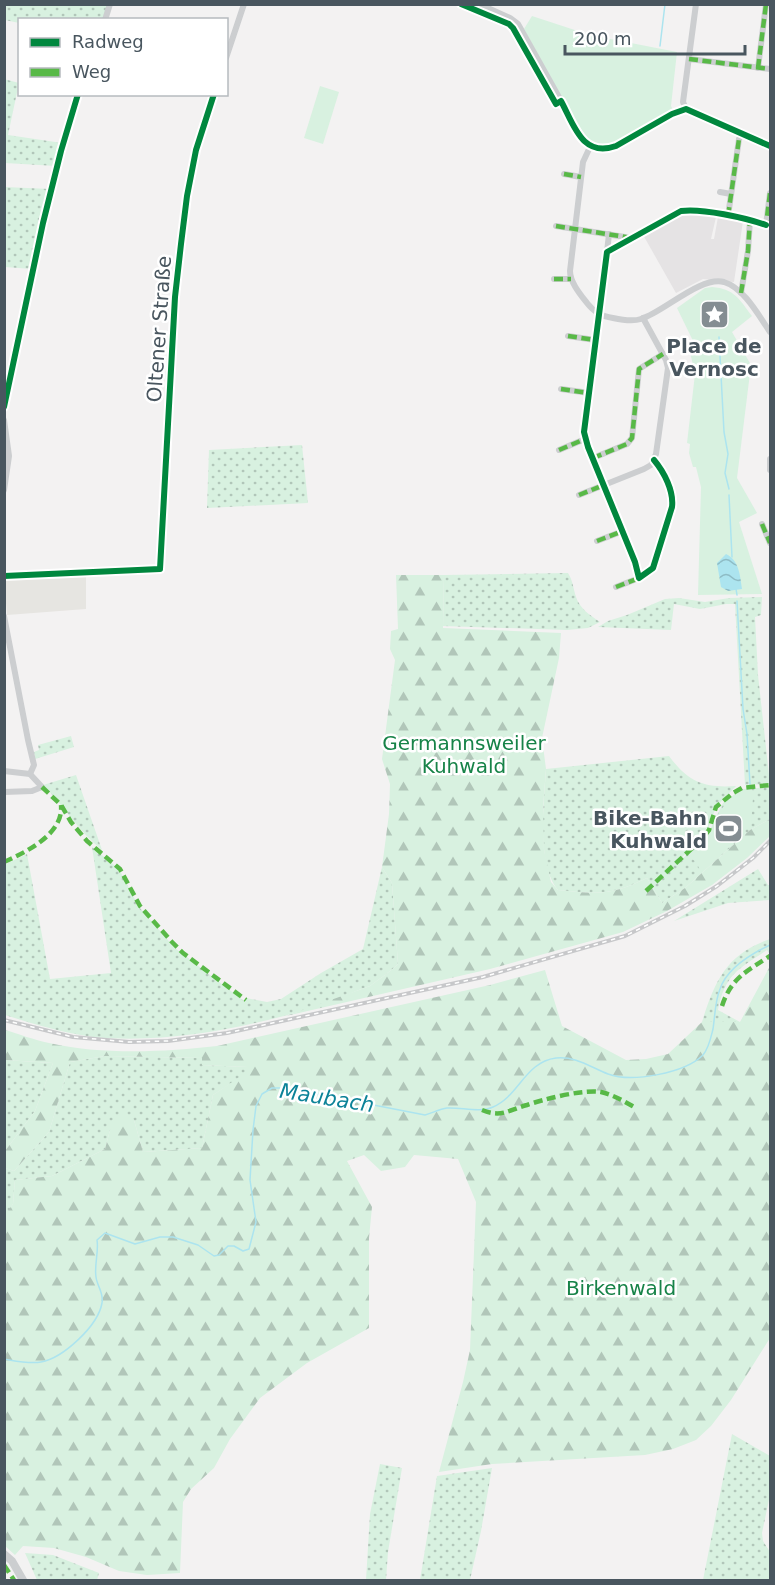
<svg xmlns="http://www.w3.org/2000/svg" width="775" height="1585" viewBox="0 0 775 1585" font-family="'DejaVu Sans',sans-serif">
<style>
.commercial{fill:#e6e5e1}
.education{fill:#e5e3e4}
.grass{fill:url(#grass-dots)}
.forest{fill:url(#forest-firs)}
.park{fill:#d8f1e0}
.water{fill:url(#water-waves)}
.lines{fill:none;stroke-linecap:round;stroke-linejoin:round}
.stream{stroke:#ace4ef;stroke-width:1.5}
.minor{stroke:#ccced0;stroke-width:6}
.tertiary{stroke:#ccced0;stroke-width:8}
.rail-casing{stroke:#c7c8ca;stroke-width:4}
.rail{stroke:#fff;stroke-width:1.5;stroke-dasharray:4.5;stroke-linecap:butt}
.quiet{stroke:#58b947;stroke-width:4.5;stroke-dasharray:9 4.5;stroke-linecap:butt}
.cycleway-casing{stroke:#fff;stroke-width:10}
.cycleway{stroke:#00873e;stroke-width:6}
.labels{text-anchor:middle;stroke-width:5;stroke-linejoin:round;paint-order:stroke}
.street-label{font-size:20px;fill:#49565f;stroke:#fff}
.poi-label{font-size:20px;font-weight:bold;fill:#49565f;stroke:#fff}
.park-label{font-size:20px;fill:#178348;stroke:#fff}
.water-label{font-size:21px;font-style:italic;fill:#0c8298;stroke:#fff}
</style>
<defs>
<pattern id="grass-dots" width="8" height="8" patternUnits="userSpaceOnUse" patternTransform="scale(1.5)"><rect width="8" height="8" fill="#d8f1e0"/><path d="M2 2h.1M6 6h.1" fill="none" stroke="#b1c6b9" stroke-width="1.8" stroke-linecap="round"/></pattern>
<pattern id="forest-firs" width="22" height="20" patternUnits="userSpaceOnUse" patternTransform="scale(1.5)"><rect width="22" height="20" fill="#d8f1e0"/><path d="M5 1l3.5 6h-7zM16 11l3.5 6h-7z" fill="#b1c6b9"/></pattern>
<pattern id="water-waves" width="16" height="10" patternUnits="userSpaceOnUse" patternTransform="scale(1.5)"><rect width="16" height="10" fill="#ace4ef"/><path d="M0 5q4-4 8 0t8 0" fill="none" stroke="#8ebcc5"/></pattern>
</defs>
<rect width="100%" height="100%" fill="#f3f2f2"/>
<polygon class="commercial" points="86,574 86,609 7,615 4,579 15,577"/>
<polygon class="education" points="683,212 716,217 711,239 714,239 718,217 743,221 734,282 703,279 676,293 642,233"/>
<g class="grass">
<polygon points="4,5 108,5 103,19 20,20 19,23 5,20"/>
<polygon points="4,79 19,83 8,135 62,143 56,166 5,163"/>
<polygon points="5,187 50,189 32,269 5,267"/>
<polygon points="302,445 308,503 207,508 209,450"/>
<path d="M568,573C573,581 573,588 576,597C580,609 590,615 600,622L588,628L567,630L443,626L444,575Z"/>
<polygon points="762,597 761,615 755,617 758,675 770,784 745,785 735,604 726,604 700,609 674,604 671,630 598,627 608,621 627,615 665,599 679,598 705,602 729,598"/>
<polygon points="71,736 74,747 35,759 34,752 39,750 38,745"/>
<path d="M669,756C689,783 705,788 736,786L716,807L708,829L676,864L706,838L723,803L743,789L770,787V819L750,830L685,888L662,903L647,878C611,896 597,894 558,890C536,864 544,802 546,769Z"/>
<path d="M76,775L102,850C78,831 64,806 43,785Z"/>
<path d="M92,847L119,869L139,907L175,948L244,1001L246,998L267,1002L281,999L321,973L363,949L382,867L392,883L398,964C389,973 380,978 370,986C342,996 313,1009 284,1016C222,1032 158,1043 93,1037C63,1033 34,1024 5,1015L4,865L27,854L50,979L111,973Z"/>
<polygon points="758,869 768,885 770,885 770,900 728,903 674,921"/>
<path d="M770,939V955L767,950C739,969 725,974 718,1010L740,1022H702C715,980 727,954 770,939Z"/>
<polygon points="105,1056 202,1058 202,1065 247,1067 247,1073 213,1095 202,1148 143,1152 134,1120 110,1130 105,1149 52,1176 15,1180 13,1204 5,1216 5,1168 14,1171 49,1132 70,1062"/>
<polygon points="5,1060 53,1063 35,1111 5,1151"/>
<polygon points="732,1434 770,1456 770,1495 762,1533 763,1541 770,1552 770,1580 703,1580"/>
<polygon points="380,1464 402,1468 388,1552 386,1580 366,1580 370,1514"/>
<polygon points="492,1468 481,1531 470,1580 420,1580 437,1476"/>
<polygon points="25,1553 53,1555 99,1573 97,1580 37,1580"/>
</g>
<g class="forest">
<path d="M396,575H444L443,628L561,633L559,658L542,738L546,769L543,808L544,850L551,882L558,890C597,894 611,896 647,878L662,903L685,888L750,830L770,819V836L747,858L712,885L667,911L623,932L490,969L286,1016L370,986C380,978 389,973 398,964L392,883L382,867L389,814L390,784L382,759L395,660L390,649L391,631L398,629Z"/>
<path d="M770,966V1338L731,1400L711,1426L696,1440L673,1449L645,1455L492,1464L439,1472L463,1382L470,1350L476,1202L458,1159L414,1155L405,1167L381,1171L364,1155L347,1161L372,1207L369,1238V1328L307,1363L260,1398L230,1439L214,1468L191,1489L183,1502L180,1573L147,1575L119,1571L86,1557L54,1548L23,1546L15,1555L5,1546L4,1216L13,1204L15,1180L52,1176L105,1149L110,1130L125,1112L134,1120L143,1152L202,1148L213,1095L247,1072V1067L202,1065V1058L105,1056L70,1062L49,1132L14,1171L5,1168V1151L35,1111L53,1063L5,1060V1030C19,1034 34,1040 49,1043C101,1055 165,1052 217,1046L490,985L545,970L562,1026L626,1060L646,1059L668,1054L702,1022H740Z"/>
</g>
<g class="park">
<polygon points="532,16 590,35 677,52 671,106 673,110 614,144 607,146 589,144 581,134 524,29"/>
<polygon points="320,86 339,92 323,144 304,138"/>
<path d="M712,287C735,289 739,299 752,316L732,332L751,365L737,478L757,513L739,522L762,594L698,595L701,487L696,467H693L689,453L690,444L687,443L695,374L690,352L696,347L677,308L705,288Z"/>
<path d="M746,790H750L753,798L751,823L706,868L700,870L696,862L691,858C695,849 703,843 708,835C720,818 722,795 746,790Z"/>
</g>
<path class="water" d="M726,554C739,560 740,575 742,589L728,591L721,587L717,563Z"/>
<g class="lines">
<g class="stream">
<polyline points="660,46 665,4"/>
<polyline points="719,337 724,432 728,454 725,473 729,489"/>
<polyline points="729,495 732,557"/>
<polyline points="736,589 737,595"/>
<polyline points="737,601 743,709 747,734 750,784"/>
<path d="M4,1359C16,1361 29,1364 41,1362C63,1358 98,1326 102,1303C104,1293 97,1286 96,1277C94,1265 99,1252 97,1240L105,1233L135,1244L160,1237H173L198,1245L214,1256L219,1255L228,1246H234L243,1251L249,1249L256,1222L250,1180L253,1130L256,1106L262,1094L272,1088H286L425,1115C432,1113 440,1109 447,1108C461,1107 480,1113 493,1107C519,1096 525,1062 556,1058C576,1056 590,1067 608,1074C632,1083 685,1073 703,1055C709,1048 711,1037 713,1029C715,1016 715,1001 720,989C727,968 751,954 770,945"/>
</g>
<g class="minor">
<polyline points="479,4 510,18 518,24 579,133 590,147 607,149 616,146 672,114 686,109 770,146"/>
<polyline points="105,20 110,4"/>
<polyline points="226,58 244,4"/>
<polyline points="689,59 770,69"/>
<polyline points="758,68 766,4"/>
<polyline points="686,109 683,102 696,4"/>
<path d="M590,147L583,162L570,271C570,282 580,294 587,303C594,312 601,316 613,318C622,320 632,322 641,319C664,312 700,276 724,282C744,288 759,316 770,332"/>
<polyline points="564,174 581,177"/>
<polyline points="720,192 731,194"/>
<polyline points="770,193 766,225 770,226"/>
<polyline points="728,216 739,139 742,134"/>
<polyline points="556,226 631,238"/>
<polyline points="607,252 609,234"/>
<polyline points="554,279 571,279"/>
<polyline points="741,293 748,251 750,220"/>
<polyline points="568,336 595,340"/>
<polyline points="561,389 589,393"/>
<polyline points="4,407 43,223 61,151 78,94"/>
<polyline points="4,420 9,456 4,490"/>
<polyline points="559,450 585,439"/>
<polyline points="593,458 627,444 632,438 639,369 663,354"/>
<polyline points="770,459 770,470"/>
<path d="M654,460C664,472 674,491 672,507L653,568L639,578L635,562L588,447L584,432L607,252L681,211C702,208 746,218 766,225"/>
<polyline points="579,495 644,469 651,465 656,454 668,368 666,360 643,318"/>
<polyline points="762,524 770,543"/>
<polyline points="597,541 623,531"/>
<polyline points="4,576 160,569 175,297 181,244 187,196 196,150 214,94"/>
<polyline points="616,587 639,578"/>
<polyline points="4,616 28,740 34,765 30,774"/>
<polyline points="4,771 30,774 42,787 32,791 4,792"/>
</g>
<polyline class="tertiary" points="4,1554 12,1561 23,1580"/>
<defs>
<polyline id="rail" points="4,1020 73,1037 129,1042 168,1041 227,1033 483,977 625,936 685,906 717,886 753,858 770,841"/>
</defs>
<use href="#rail" class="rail-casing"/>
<use href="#rail" class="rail"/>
<g class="quiet">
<polyline points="689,59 770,69"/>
<polyline points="758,68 766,4"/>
<polyline points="564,174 581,177"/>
<polyline points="728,216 739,139 742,134"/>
<polyline points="556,226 632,238"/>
<polyline points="770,226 766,225 770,193"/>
<polyline points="554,279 571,279"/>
<polyline points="741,293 748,251 750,220"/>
<polyline points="568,336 595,340"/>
<polyline points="561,389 589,393"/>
<polyline points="559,450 585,439"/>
<polyline points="593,458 627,444 632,438 639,369 663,354"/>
<polyline points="579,495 604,485"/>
<polyline points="762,524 770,543"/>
<polyline points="597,541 623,531"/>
<polyline points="616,587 639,578"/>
<polyline points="42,787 61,805 71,822 87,841 120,869 140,906 172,942 183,953 246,1000"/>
<path d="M4,862C26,852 64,834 61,805"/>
<polyline points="646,891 702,839 709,830 716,807 733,793 742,788 770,785"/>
<path d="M722,1006C731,978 747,971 770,956"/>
<path d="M482,1110C502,1118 508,1110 527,1105C544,1099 584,1089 601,1092C614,1095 625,1102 636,1108"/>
<polyline points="4,1565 14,1580"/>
</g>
<defs>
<g id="cycleway">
<path d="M461,4L509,24L513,28L556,104L561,101C574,125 582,158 616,146L672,114L686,109L770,146"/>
<polyline points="4,407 43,223 61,151 78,94"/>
<path d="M654,460C664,472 674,491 672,507L653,568L639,578L635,562L588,447L584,432L607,252L681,211C702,208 746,218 766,225"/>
<polyline points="4,576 160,569 175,297 181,244 187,196 196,150 214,94"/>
</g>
</defs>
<use href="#cycleway" class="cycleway-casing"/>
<use href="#cycleway" class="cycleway"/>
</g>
<defs>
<symbol id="sight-square" viewBox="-11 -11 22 22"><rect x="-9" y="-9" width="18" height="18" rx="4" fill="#848d92" stroke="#fff"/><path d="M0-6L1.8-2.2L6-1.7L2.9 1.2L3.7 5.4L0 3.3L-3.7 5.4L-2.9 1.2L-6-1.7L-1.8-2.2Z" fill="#fff"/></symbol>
<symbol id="stadium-square" viewBox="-11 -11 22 22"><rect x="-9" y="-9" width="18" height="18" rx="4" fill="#848d92" stroke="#fff"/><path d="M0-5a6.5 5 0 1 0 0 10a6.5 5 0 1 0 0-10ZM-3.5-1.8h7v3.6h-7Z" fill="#fff"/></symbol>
</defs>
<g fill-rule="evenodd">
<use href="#sight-square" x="698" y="298" width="33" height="33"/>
<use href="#stadium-square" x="712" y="812" width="33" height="33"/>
</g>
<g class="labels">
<g class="street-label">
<text transform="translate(159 329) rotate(-86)" y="7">Oltener Straße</text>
</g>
<g class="poi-label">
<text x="714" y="353">Place de<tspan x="714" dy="23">Vernosc</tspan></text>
<text x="707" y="825" text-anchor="end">Bike-Bahn<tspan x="707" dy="23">Kuhwald</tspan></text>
</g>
<g class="park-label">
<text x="464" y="750">Germannsweiler<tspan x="464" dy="23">Kuhwald</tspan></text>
<text x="621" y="1295">Birkenwald</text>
</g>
<g class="water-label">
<text transform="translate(327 1098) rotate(9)" y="7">Maubach</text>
</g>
</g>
<rect width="775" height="1585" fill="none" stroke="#49565f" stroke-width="12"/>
<rect x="18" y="18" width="210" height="78" fill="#ffffff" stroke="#b6bbbf" stroke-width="1.5"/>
<rect x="30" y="38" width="30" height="9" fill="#00873e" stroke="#b6bbbf" stroke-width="1.5"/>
<text x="72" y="48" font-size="18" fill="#49565f">Radweg</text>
<rect x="30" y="68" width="30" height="9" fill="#58b947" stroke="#b6bbbf" stroke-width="1.5"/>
<text x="72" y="78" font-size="18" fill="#49565f">Weg</text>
<path d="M565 45v9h180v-9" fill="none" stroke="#49565f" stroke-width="3"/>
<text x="574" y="45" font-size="18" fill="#49565f" stroke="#ffffff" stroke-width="4.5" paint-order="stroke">200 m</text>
</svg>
